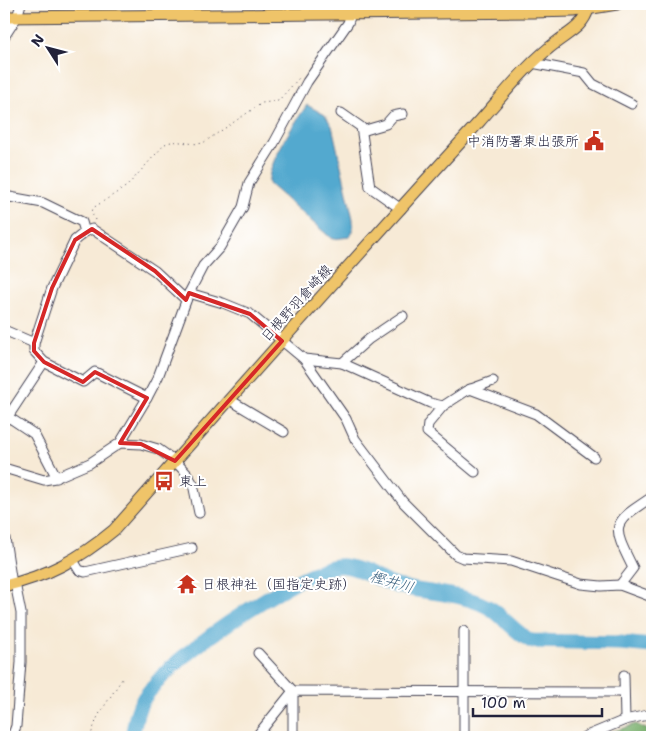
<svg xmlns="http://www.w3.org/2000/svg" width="656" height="741" viewBox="0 0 656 741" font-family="'Shantell Sans','Klee One',sans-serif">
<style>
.forest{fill:#78af6c;stroke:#4d6854}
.water{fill:#53a9cf;stroke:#3a6685}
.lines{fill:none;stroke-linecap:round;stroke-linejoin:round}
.river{stroke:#53a9cf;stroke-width:15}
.minor-casing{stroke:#424052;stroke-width:11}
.major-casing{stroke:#424052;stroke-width:13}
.path{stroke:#424052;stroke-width:1;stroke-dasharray:1 4;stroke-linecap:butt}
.minor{stroke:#fff;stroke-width:9}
.major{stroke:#efc469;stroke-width:11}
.marked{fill:none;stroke:#d62828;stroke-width:4;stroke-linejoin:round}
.labels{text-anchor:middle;stroke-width:4;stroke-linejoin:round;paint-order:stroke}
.poi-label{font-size:14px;fill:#22223b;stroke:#fff;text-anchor:start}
.street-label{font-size:14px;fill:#22223b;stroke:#fff}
.water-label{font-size:15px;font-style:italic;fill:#385f7e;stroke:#fff}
</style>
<rect width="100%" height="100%" fill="#fff"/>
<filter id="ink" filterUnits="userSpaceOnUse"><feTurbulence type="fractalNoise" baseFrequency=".02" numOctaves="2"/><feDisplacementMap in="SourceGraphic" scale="10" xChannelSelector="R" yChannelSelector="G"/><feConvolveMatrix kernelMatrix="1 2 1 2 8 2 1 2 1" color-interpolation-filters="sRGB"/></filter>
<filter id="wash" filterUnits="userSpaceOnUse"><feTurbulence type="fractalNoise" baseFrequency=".0096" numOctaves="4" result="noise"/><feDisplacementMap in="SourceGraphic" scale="20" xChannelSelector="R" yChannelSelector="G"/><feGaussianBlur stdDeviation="1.12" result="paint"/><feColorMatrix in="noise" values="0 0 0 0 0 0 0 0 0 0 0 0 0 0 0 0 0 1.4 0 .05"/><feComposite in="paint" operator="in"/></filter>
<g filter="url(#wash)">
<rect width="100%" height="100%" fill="#f7ead6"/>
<polygon class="forest" points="636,724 652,732 652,737 596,737"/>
<path class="water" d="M307,105L325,115L332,126L353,219V231L350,237L332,239L269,184C266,165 296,121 307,105Z"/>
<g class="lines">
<path class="river" d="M132,737C135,723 136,710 144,698C157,680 175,663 193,649C219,629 313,562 344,566C363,568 379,581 397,586C427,594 466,592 493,610C506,620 516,633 531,641L620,643L652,646"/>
</g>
</g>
<g filter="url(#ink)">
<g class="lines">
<defs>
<g id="minor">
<polyline points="317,14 317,4"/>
<polyline points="4,37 17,17 21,4"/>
<polyline points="532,63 584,73 593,84 632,104"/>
<polyline points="341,113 361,127 370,187 401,209"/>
<polyline points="362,131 386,124 393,116 403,114"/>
<polyline points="4,196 43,203 82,222 85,232 75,240 52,288 34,343 4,330"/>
<polyline points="85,232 92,229 155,271 186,300"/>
<polyline points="189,293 223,303 250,314 304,359 342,363 369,339 403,316"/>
<polyline points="34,343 34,351 44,362 83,382 95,372 147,398"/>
<polyline points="304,359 346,419 355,439 403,502 456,555 463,558 511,561 581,584 601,586 620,585 652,597"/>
<polyline points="342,363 430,403 443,406 466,391 493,381"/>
<polyline points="470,389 536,414 594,457"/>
<polyline points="230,400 284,432"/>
<polyline points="443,406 428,424 427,432 475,472"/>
<polyline points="4,416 13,420 34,434 57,478"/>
<polyline points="7,418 44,362"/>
<polyline points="120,443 147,398 158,377 189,293 203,266 220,247 243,207 249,183 274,143 307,82 348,23 351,14"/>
<polyline points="4,468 44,480 55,478 90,463 120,443 141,444 158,449 175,461 187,474 193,484 199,513"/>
<polyline points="4,532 12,584"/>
<polyline points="73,560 79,570 85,572 192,548"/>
<path d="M620,585L633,568C611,524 611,524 652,497"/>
<polyline points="258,653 293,691 293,737"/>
<polyline points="624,675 625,720"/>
<polyline points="12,737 16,726 21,662 21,613 15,583"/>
<polyline points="256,737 293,691 623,692"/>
<polyline points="464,737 464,631"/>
<polyline points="584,737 625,720 652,714"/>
</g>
<g id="major">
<polyline points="4,17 533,12 574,11 617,4"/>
<path d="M4,586C48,576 79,559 114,530C235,393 356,256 479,122C504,94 528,63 558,41C570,32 584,25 588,9"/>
</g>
</defs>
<use href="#minor" class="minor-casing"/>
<use href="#major" class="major-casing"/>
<g class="path">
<path d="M95,220L92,213L93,208L127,186L165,144C177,138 190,146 203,143L262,103L278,101L299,78"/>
<polyline points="90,737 98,716 122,679"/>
</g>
<use href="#minor" class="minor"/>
<use href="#major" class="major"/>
</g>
</g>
<path class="marked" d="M92,229L155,271L186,300L189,293L250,314L282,341L175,461L141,444L120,443L147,398L95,372L83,382L44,362L34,351V343L52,288L75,240Z"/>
<defs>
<symbol id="civic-bare" viewBox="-9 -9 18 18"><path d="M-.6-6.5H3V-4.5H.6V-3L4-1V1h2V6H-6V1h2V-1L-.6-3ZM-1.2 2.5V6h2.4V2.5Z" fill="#c8321e" stroke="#fff" stroke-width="2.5" paint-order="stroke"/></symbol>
<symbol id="bus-bare" viewBox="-9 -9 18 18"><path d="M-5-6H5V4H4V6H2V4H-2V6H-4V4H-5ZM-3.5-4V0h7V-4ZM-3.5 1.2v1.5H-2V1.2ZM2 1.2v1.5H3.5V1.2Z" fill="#c8321e" stroke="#fff" stroke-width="2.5" paint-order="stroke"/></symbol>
<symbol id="temple-bare" viewBox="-9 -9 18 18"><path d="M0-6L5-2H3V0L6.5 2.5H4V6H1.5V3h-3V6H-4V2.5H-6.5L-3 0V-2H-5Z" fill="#c8321e" stroke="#fff" stroke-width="2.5" paint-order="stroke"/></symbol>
</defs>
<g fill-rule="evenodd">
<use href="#civic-bare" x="580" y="127" width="28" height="28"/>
<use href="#bus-bare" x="150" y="467" width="28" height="28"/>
<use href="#temple-bare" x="173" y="570" width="28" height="28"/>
</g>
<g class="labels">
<g class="poi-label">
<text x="579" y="146" text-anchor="end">中消防署東出張所</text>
<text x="179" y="486">東上</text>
<text x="202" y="589">日根神社（国指定史跡）</text>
</g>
<g class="street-label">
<text transform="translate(296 303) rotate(-48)" y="5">日根野羽倉崎線</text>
</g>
<g class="water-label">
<text transform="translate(392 582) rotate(16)" y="5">樫井川</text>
</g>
</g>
<rect width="656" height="741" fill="none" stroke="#fff" stroke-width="20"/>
<g transform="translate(48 48) rotate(306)" stroke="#ffffff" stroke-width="4" paint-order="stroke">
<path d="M0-4L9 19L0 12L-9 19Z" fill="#22223b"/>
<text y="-8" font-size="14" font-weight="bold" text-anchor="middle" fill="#22223b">N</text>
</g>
<path d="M473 708v8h129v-8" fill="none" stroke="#22223b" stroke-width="2.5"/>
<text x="481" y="708" font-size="15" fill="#22223b" stroke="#ffffff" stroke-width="4" paint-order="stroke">100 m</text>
</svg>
